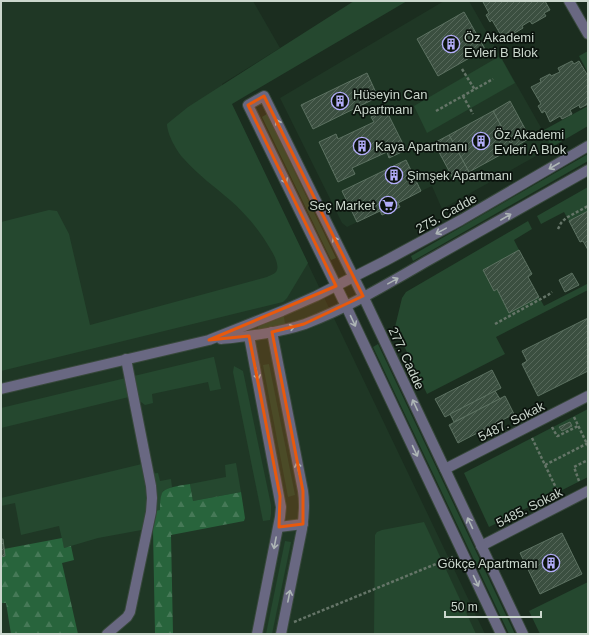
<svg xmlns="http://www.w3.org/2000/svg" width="589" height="635" viewBox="0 0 589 635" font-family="Helvetica,sans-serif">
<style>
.built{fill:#1f3725}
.green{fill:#25482f}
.forest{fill:url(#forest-firs)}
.building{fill:url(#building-hatch);stroke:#5d7262}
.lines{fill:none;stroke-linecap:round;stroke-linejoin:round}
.minor-casing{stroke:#37483b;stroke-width:12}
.path{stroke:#657568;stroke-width:2.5;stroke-dasharray:3 2;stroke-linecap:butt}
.minor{stroke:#696882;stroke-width:10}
.oneway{stroke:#aeb6b6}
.marked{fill:#e8590c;fill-opacity:0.2;stroke:#e8590c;stroke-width:3;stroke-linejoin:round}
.labels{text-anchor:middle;stroke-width:3.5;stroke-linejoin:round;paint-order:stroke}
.poi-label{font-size:13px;fill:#cbd7cd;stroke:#0b130d;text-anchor:start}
.street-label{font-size:13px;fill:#cbd7cd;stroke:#0b130d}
</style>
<defs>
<pattern id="forest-firs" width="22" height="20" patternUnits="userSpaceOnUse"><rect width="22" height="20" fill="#28643c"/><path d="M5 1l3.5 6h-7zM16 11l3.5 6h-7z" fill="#467957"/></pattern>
<pattern id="building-hatch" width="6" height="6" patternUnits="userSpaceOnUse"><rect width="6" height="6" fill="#3b4f40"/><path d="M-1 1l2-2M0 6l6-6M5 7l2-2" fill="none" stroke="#56685a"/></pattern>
</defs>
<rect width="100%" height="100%" fill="#1b2d1f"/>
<g class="built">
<polygon points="1,1 253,1 280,48 222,84 485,634 1,634"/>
<polygon points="444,1 469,1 552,147 442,209 432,186 398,202 400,207 382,215 380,211 347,227 342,223 280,98"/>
</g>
<g class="green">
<path d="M354,1H407L232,104L308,263L287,298L283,302L1,371V222L49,210L57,211L69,234L90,325L267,277C270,275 276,274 277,270C279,264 274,255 271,250C260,231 247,215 230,200C215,187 198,175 184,159C177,152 167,134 167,124L188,107Z"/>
<polygon points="588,51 588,73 579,56"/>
<polygon points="500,56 515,83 427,133 414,106"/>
<polygon points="588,106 588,126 552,147 542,131"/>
<polygon points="267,114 336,258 331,260 262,117"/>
<polygon points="588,154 588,161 413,261 411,256"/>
<polygon points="588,187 588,211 569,221 564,212 541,224 537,216"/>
<polygon points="528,221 532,229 514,240 519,250 483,270 494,291 497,289 510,312 539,297 544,306 587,284 588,286 588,290 496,337 505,354 427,394 395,327 402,298 406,292"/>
<polygon points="281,316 284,317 285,324 258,330 258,327"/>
<polygon points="378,344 515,634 509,634 373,347"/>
<polygon points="213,357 214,357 221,389 210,391 208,382 152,394 153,403 145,405 133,396 1,428 1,408"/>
<polygon points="269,364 295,495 288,497 263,365"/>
<polygon points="234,366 243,371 271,505 271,514 270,520 263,521 233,372"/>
<polygon points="588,409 588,477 489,527 464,473"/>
<polygon points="146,463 149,474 158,473 160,481 171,479 172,487 163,491 162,494 160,510 147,529 98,538 64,548 59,526 21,535 15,503 1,506 1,498"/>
<polygon points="236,463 241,492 193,501 190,484 226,477 225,465"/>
<polygon points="424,522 476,634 374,634 375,535 377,532 382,530"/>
<polygon points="285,541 291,542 272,634 266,634"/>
<polygon points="588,582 588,634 540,634 529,611"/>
</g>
<g class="forest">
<path d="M190,484L193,501L241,492L245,518L244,521L171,535L173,634H155L153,529L151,512L160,510C160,505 160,498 162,493C165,487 183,485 190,484Z"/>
<polygon points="62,538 64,548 71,546 74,560 62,563 78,634 11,634 6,603 1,603 1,557 4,549"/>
</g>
<g class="building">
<polygon points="485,1 545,1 550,10 544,13 546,16 532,24 530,21 522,26 523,28 513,34 511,31 502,37 492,20 490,22 486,15 489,13 483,2"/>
<polygon points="464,12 485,49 438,76 417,39"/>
<polygon points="572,61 574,64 579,61 588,76 588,104 580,108 579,105 570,110 572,114 562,119 560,116 550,122 545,111 542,113 538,106 541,104 531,87 541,82 540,79 550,74 551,76 560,72 558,68"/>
<polygon points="367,73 378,97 313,129 301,105"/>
<polygon points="510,101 530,138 513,148 493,111"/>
<polygon points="386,110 406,150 389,158 387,152 352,168 355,174 338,182 319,142 336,134 338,139 374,122 371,117"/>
<polygon points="493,111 513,148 469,172 449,135"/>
<polygon points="449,135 469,172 454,180 434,143"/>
<polygon points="406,160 421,191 398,203 400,207 382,215 380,211 357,222 342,191"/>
<polygon points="588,211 588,250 583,241 580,242 569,221"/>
<polygon points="519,250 532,274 528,277 539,297 509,313 497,289 494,291 483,270"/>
<polygon points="572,273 579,285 565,292 559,280"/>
<polygon points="588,318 588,371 538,396 522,364 527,361 522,351"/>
<polygon points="492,370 501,388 445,417 435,399"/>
<polygon points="495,391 500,399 454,422 450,414"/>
<polygon points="505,396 514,414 458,443 449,425"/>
<polygon points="570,422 572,426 562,431 559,427"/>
<polygon points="562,533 582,574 540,594 520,553"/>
<polygon points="1,539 3,539 5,556 1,557"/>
</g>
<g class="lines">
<defs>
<g id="minor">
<polyline points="569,1 588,34"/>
<path d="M272,332L303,491C305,504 304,516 302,529L281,634"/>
<polyline points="249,336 281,507 280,517 257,634"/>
<path d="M221,339C249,336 278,333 305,324C348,308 389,283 429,260C482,230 535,200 588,170"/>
<polyline points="1,389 209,340 282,311 316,296 385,261 461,220 588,146"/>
<polyline points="445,469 588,396"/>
<polyline points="279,527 303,524"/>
<polyline points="481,546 588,491"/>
<polyline points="107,634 127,617 130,612 151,512 152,498 151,486 126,359"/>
<polyline points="501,634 346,306 248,105 264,96 363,296 523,634"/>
</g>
</defs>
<use href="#minor" class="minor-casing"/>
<g class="path">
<polyline points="462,69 475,90"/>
<polyline points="463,96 473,114"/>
<polyline points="436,111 493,79"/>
<polyline points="558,229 561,223 566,218 588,206"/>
<polyline points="495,324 548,295 552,292"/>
<polyline points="574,417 588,446"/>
<polyline points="552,427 557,436 558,436 578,426"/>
<polyline points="532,438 558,492"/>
<polyline points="545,465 588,443"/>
<polyline points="579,481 574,467 588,460"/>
<polyline points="294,622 453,557"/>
</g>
<use href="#minor" class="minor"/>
</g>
<defs><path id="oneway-shaft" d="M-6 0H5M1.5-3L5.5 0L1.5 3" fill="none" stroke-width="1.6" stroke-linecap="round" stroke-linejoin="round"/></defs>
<g class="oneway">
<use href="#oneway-shaft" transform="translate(279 125) rotate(-116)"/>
<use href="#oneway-shaft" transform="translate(554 166) rotate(150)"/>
<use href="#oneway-shaft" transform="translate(284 178) rotate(64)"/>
<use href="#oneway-shaft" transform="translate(506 217) rotate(-30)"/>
<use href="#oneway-shaft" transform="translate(441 231) rotate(151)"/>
<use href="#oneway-shaft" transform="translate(336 242) rotate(-116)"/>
<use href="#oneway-shaft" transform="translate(393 281) rotate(-29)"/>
<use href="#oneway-shaft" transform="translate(353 321) rotate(65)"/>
<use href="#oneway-shaft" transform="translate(289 328) rotate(-15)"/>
<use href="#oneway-shaft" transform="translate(257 374) rotate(79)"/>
<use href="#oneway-shaft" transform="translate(415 405) rotate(-115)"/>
<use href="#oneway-shaft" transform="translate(415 451) rotate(65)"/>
<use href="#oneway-shaft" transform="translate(298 468) rotate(-101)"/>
<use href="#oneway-shaft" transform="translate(470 523) rotate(-115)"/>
<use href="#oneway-shaft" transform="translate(275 543) rotate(101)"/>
<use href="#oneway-shaft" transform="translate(476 581) rotate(65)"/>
<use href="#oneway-shaft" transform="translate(289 596) rotate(-79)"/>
</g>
<path class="marked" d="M264,96L363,296L304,324L272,332L303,491V524L279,527L280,496L249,336L209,340L336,286L248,105Z"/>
<defs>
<symbol id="building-ring" viewBox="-11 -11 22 22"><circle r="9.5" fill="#0b130d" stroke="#b2adf9" stroke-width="1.5"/><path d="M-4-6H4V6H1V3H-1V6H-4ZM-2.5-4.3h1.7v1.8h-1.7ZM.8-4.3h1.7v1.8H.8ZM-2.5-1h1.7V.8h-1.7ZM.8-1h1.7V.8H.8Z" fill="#b2adf9"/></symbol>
<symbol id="supermarket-ring" viewBox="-11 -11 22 22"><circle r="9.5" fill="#0b130d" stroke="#b2adf9" stroke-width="1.5"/><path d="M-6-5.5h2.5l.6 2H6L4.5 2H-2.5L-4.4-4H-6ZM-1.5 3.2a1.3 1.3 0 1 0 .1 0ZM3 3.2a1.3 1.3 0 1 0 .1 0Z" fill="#b2adf9"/></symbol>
</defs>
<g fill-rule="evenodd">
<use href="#building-ring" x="441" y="34" width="20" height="20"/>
<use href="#building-ring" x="330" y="91" width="20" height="20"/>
<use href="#building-ring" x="471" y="131" width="20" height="20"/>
<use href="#building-ring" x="352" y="136" width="20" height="20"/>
<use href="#building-ring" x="384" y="165" width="20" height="20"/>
<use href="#supermarket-ring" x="378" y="195" width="20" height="20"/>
<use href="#building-ring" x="541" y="553" width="20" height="20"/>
</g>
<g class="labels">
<g class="poi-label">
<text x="464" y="42">Öz Akademi<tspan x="464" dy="15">Evleri B Blok</tspan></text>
<text x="353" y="99">Hüseyin Can<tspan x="353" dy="15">Apartmanı</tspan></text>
<text x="494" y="139">Öz Akademi<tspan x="494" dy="15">Evleri A Blok</tspan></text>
<text x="375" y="151">Kaya Apartmanı</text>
<text x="407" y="180">Şimşek Apartmanı</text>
<text x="375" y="210" text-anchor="end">Seç Market</text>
<text x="538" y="568" text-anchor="end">Gökçe Apartmanı</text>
</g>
<g class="street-label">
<text transform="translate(446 213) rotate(-29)" y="5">275. Cadde</text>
<text transform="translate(407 358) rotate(65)" y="5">277. Cadde</text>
<text transform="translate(511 421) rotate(-27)" y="5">5487. Sokak</text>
<text transform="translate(529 507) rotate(-27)" y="5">5485. Sokak</text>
</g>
</g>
<rect width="589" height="635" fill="none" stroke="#cbd7cd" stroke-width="4"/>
<path d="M445 611v6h96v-6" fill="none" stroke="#cbd7cd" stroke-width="2"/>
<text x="451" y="611" font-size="12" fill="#cbd7cd" stroke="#0b130d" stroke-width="3" paint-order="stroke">50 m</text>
</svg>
